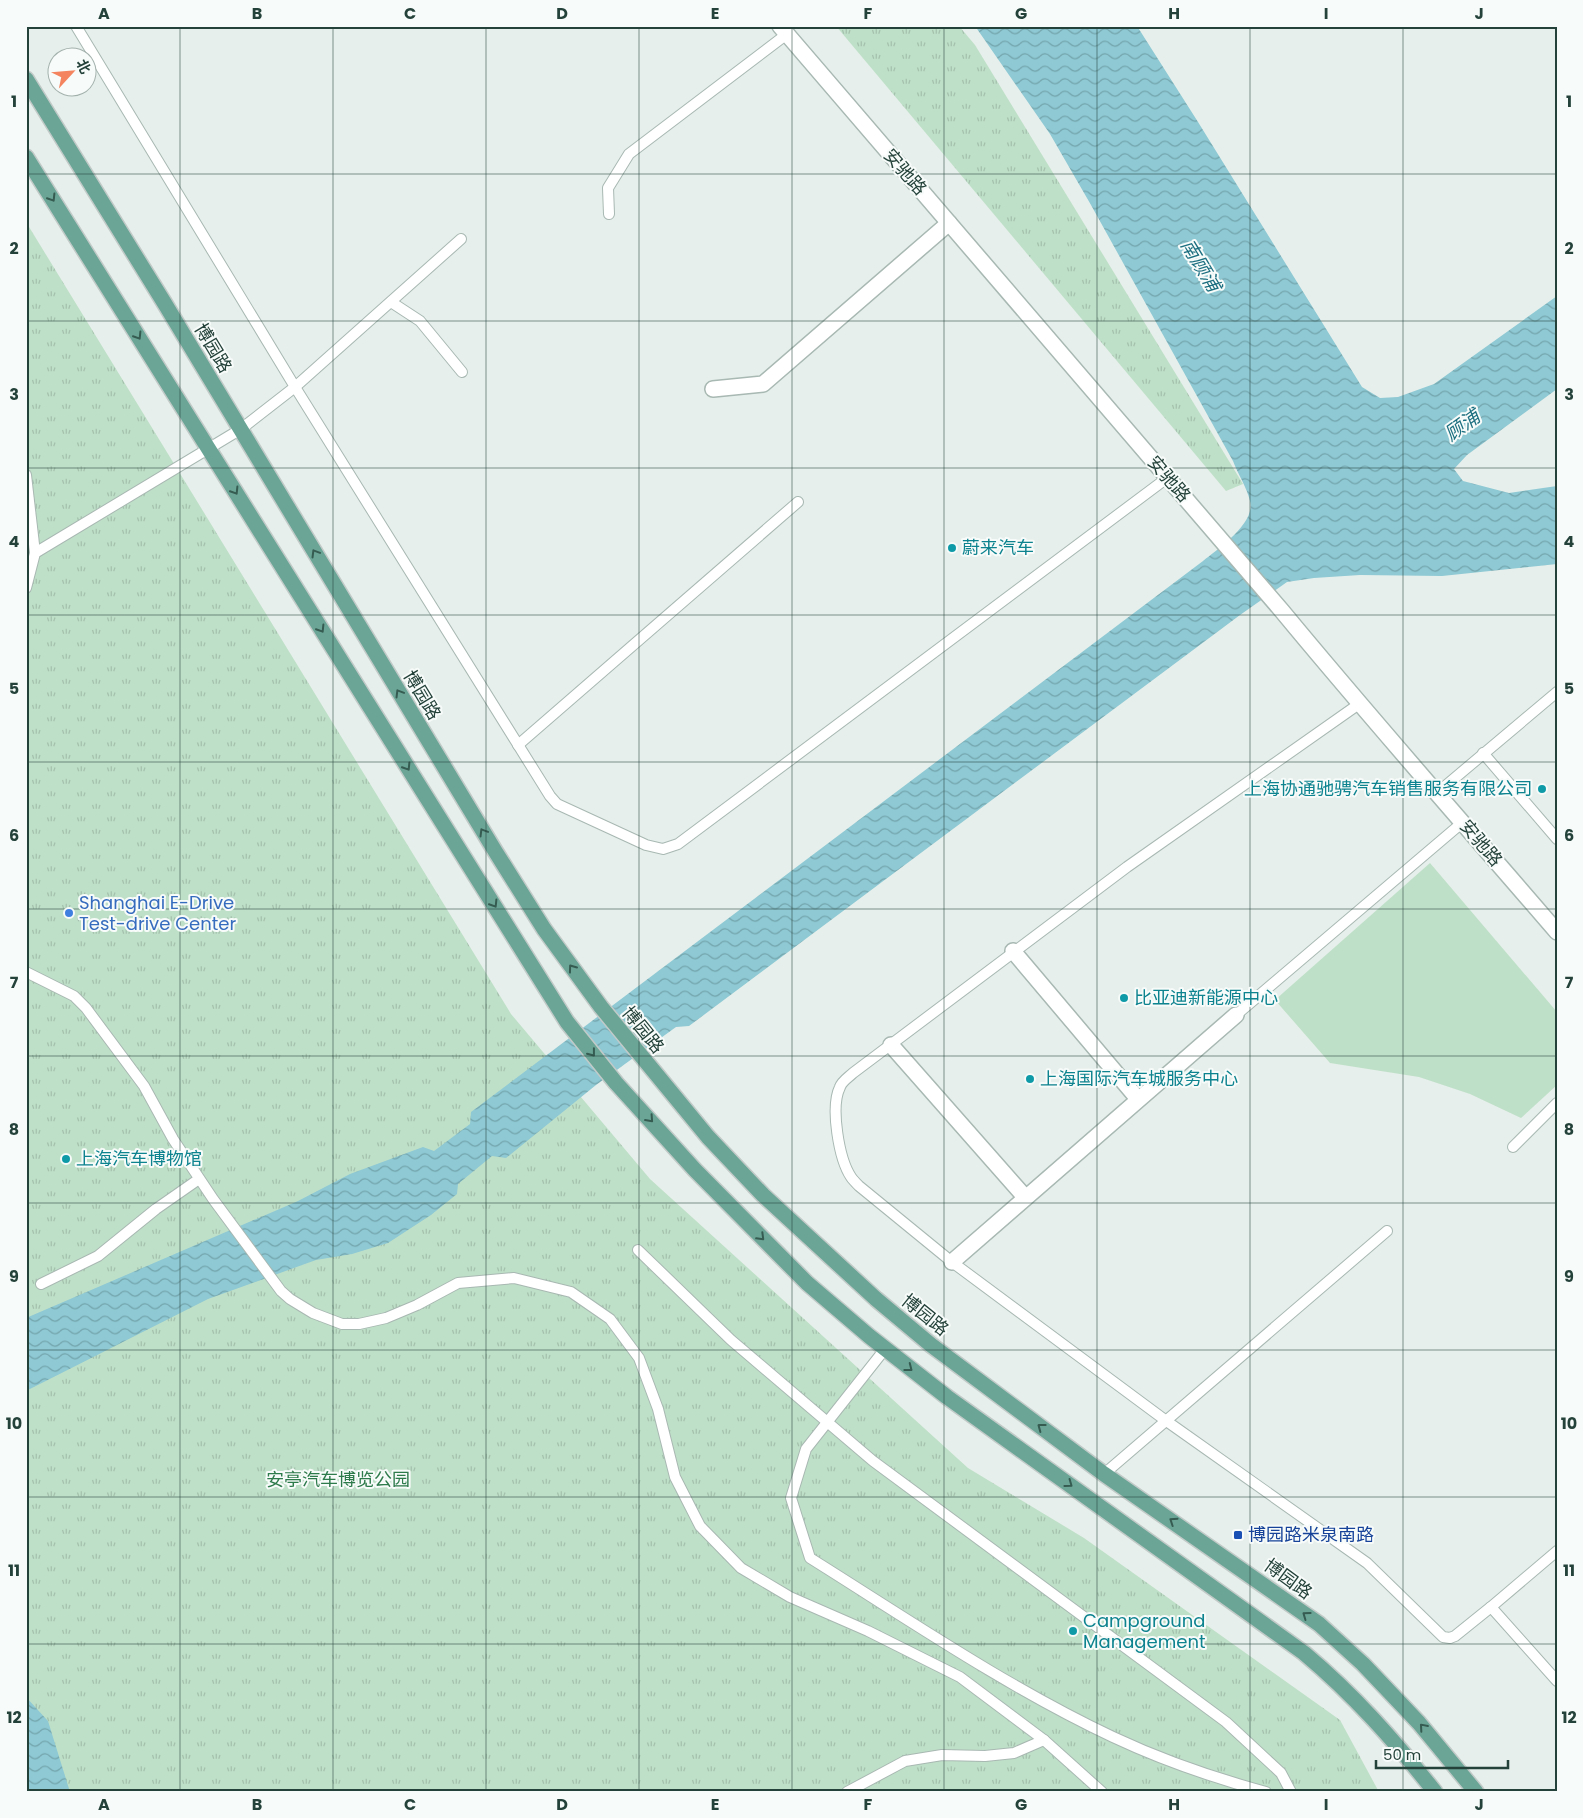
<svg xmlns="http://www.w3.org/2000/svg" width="1583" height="1818" viewBox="0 0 1583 1818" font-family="Poppins,'Noto Sans SC',sans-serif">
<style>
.grass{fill:url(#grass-tufts)}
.pitch{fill:#bfe0c8}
.water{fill:url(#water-waves)}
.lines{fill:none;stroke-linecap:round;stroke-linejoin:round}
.lane-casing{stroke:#a8b8b2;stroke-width:12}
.street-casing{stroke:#a8b8b2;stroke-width:18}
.primary-casing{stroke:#c2cac8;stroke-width:18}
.lane{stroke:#fff;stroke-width:10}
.street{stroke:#fff;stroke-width:15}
.primary{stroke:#6aa596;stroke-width:15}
.oneway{stroke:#365b51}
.grid{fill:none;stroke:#24423a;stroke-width:1;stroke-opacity:0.55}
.culture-dot{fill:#0f9aa8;stroke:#f7fbf9;stroke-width:2}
.shop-dot{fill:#3f7fe0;stroke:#f7fbf9;stroke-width:2}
.transit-dot{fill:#1a4fb4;stroke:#f7fbf9;stroke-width:2}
.labels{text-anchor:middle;stroke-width:4;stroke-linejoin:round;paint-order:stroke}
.street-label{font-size:18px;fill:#24423a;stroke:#f7fbf9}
.culture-label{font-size:18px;fill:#0d838f;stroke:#f7fbf9;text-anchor:start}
.shop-label{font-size:18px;fill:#366cbe;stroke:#f7fbf9;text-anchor:start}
.park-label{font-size:18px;fill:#2d7a4b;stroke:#f7fbf9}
.transit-label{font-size:18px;fill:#164399;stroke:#f7fbf9;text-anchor:start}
.water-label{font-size:19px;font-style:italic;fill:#1c6f80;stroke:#f7fbf9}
.neatline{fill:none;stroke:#24423a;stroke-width:2}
.grid-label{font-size:16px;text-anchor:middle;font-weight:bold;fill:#24423a}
</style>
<defs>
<pattern id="grass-tufts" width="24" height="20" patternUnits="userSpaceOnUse" patternTransform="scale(1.25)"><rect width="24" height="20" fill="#bfe0c8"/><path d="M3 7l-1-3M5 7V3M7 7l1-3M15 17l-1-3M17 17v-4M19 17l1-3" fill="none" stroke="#a4c1ad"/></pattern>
<pattern id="water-waves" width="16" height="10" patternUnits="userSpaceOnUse" patternTransform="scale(1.25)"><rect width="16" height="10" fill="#8ec9d4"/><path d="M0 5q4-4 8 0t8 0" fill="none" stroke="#74a5ad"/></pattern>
</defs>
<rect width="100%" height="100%" fill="#e6efeb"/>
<g class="grass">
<polygon points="836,26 959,26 975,45 1243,484 1226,491"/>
<polygon points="26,222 511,1014 650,1179 968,1468 1084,1538 1340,1720 1379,1792 26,1792"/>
</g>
<polygon class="pitch" points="1430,863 1557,1012 1557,1085 1521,1118 1470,1094 1419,1077 1330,1063 1275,1000"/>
<g class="water">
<path d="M975,26H1137L1198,122L1362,387L1380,398L1398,397L1434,384L1557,296V389L1467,455L1454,469L1463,481L1509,493L1557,486V564L1442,576L1360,575L1314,578L1287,582L1240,615L689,1026L676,1027L596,1085L506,1158L492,1156L458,1184L457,1194L431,1215L388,1243L352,1254L316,1260L208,1299L26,1391V1318L298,1201L350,1174L423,1147L434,1151L470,1124L471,1112L1203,561C1218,549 1256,523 1250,501C1247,488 1238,474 1233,461L1091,205L1050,134Z"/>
<polygon points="26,1697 48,1721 70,1792 26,1792"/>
</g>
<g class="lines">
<defs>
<g id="lane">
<polyline points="76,26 295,387 550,796 557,804 646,845 663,849 678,844 1167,478"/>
<polyline points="609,214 608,188 629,154 787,34"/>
<polyline points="391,302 420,321 462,372"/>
<polyline points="26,475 35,553"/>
<polyline points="26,588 35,553 241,429 295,387 461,239"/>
<path d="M1359,704L1127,867L853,1073C849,1077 842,1081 840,1087C830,1107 839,1159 851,1177C853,1180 856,1183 859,1186L952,1262L1165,1420L1367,1563L1443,1637L1450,1638L1455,1636L1491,1607L1557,1551"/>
<polyline points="518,745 798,502"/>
<polyline points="1483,753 1557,839"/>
<polyline points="1437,793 1557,692"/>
<polyline points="26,972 74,996 86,1008 144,1086 173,1139 213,1199 281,1291 290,1299 313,1313 342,1324 359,1324 386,1318 417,1305 458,1283 514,1278 571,1292 610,1319 639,1358 658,1409 675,1477 700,1526 741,1568 790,1597 868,1631 960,1677 1044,1740 1102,1792"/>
<polyline points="1236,1015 1463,822"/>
<polyline points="1513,1147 1557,1103"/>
<polyline points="638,1250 731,1340 873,1461 1226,1722 1281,1773 1291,1792"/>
<polyline points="41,1284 98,1256 156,1209 199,1179"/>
<path d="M885,1349L806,1449L791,1498L810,1558C909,1620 1007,1687 1113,1737C1162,1760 1214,1778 1266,1792"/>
<polyline points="1104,1474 1387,1231"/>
<polyline points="1491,1607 1557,1681"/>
<polyline points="847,1792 905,1761 942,1755 985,1756 1014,1753 1044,1740"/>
</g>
<g id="street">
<path d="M780,26L1282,611C1372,720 1465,825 1557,932"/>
<polyline points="713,389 763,384 949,223"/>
<polyline points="1013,951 1138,1099"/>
<polyline points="891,1045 1025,1197"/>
<polyline points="952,1262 1236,1015"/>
</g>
<g id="primary">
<polyline points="26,79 165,304 495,851 544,929 601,1007 708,1137 763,1195 876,1299 931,1345 1104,1474 1319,1624 1363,1664 1419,1723 1476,1792"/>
<path d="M26,157L567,1022L616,1083L695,1170L807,1283L869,1336L947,1397L1304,1653C1354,1695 1394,1740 1435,1792"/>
</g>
</defs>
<use href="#lane" class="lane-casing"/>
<use href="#street" class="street-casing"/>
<use href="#primary" class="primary-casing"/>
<use href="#lane" class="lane"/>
<use href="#street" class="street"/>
<use href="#primary" class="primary"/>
</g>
<defs><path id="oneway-chevron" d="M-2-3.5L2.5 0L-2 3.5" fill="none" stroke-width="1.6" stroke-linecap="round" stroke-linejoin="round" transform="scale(1.25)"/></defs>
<g class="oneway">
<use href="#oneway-chevron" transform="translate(52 198) rotate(58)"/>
<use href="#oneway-chevron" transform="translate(138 336) rotate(58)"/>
<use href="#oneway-chevron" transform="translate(235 491) rotate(58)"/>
<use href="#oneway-chevron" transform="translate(315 553) rotate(-121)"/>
<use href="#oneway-chevron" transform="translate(321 629) rotate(58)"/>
<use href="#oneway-chevron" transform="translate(399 693) rotate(-121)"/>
<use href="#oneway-chevron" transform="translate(407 767) rotate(58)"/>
<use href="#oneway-chevron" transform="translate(483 832) rotate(-121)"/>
<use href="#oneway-chevron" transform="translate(494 904) rotate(58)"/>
<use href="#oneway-chevron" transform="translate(572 968) rotate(-126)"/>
<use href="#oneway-chevron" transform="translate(592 1053) rotate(52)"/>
<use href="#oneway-chevron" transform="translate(650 1119) rotate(48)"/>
<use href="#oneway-chevron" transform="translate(761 1237) rotate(45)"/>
<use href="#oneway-chevron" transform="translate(909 1368) rotate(38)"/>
<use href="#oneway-chevron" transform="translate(1041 1427) rotate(-143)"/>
<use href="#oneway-chevron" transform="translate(1069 1484) rotate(36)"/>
<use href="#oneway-chevron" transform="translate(1173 1521) rotate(-146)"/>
<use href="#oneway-chevron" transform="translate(1306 1615) rotate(-144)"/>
<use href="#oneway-chevron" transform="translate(1423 1727) rotate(-131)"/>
</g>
<path class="grid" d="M180,26V1792M333,26V1792M486,26V1792M639,26V1792M792,26V1792M944,26V1792M1097,26V1792M1250,26V1792M1403,26V1792M26,174H1557M26,321H1557M26,468H1557M26,615H1557M26,762H1557M26,909H1557M26,1056H1557M26,1203H1557M26,1350H1557M26,1497H1557M26,1644H1557"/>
<g class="culture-dot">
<circle cx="952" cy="548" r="5"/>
<circle cx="1542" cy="789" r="5"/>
<circle cx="1124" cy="998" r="5"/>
<circle cx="1030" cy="1079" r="5"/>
<circle cx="66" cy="1159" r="5"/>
<circle cx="1073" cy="1631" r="5"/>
</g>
<circle class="shop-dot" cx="69" cy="913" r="5"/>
<rect class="transit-dot" x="1233" y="1530" width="10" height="10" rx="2.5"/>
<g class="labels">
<g class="street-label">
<text transform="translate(905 172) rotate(49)" y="6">安驰路</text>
<text transform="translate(213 348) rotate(59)" y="6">博园路</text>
<text transform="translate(1169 479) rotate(49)" y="6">安驰路</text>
<text transform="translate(422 695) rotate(59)" y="6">博园路</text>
<text transform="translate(1481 843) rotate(50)" y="6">安驰路</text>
<text transform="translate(643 1030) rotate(51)" y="6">博园路</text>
<text transform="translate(925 1315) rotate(39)" y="6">博园路</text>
<text transform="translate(1288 1579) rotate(36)" y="6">博园路</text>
</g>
<g class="culture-label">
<text x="962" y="554">蔚来汽车</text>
<text x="1532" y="795" text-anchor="end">上海协通驰骋汽车销售服务有限公司</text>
<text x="1134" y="1004">比亚迪新能源中心</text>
<text x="1040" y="1085">上海国际汽车城服务中心</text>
<text x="76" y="1165">上海汽车博物馆</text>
<text x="1083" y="1627">Campground<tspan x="1083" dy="21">Management</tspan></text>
</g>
<g class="shop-label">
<text x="79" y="909">Shanghai E-Drive<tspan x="79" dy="21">Test-drive Center</tspan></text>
</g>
<g class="park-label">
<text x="338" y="1486">安亭汽车博览公园</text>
</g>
<g class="transit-label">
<text x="1248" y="1541">博园路米泉南路</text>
</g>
<g class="water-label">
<text transform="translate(1201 265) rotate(59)" y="7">南顾浦</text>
<text transform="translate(1462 425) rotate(-36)" y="7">顾浦</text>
</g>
</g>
<rect width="1583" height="1818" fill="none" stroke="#f7fbf9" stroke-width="55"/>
<g transform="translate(72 72) rotate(64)"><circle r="24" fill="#f7fbf9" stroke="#a3b1ad"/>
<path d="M0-4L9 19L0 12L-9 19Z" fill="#f4845f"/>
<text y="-8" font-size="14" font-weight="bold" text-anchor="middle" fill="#24423a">北</text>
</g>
<path d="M1376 1760v8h132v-8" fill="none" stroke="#24423a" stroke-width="2.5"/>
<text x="1383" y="1760" font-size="15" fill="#24423a" stroke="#f7fbf9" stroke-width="4" paint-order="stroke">50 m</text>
<rect x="28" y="28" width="1528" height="1762" class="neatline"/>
<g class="grid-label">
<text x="104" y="19">A</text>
<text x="257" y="19">B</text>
<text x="410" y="19">C</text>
<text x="562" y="19">D</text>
<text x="715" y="19">E</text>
<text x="868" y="19">F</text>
<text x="1021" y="19">G</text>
<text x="1174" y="19">H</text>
<text x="1326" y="19">I</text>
<text x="1479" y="19">J</text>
<text x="14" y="107">1</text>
<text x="1569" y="107">1</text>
<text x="14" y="254">2</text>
<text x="1569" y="254">2</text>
<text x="14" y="400">3</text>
<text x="1569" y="400">3</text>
<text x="14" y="547">4</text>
<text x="1569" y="547">4</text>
<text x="14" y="694">5</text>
<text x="1569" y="694">5</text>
<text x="14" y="841">6</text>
<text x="1569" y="841">6</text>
<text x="14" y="988">7</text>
<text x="1569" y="988">7</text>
<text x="14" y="1135">8</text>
<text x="1569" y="1135">8</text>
<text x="14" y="1282">9</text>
<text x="1569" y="1282">9</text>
<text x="14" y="1429">10</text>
<text x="1569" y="1429">10</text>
<text x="14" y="1576">11</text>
<text x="1569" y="1576">11</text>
<text x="14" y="1723">12</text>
<text x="1569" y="1723">12</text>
<text x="104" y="1810">A</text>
<text x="257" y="1810">B</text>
<text x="410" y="1810">C</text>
<text x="562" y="1810">D</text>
<text x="715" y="1810">E</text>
<text x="868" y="1810">F</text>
<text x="1021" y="1810">G</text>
<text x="1174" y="1810">H</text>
<text x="1326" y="1810">I</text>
<text x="1479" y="1810">J</text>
</g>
</svg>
